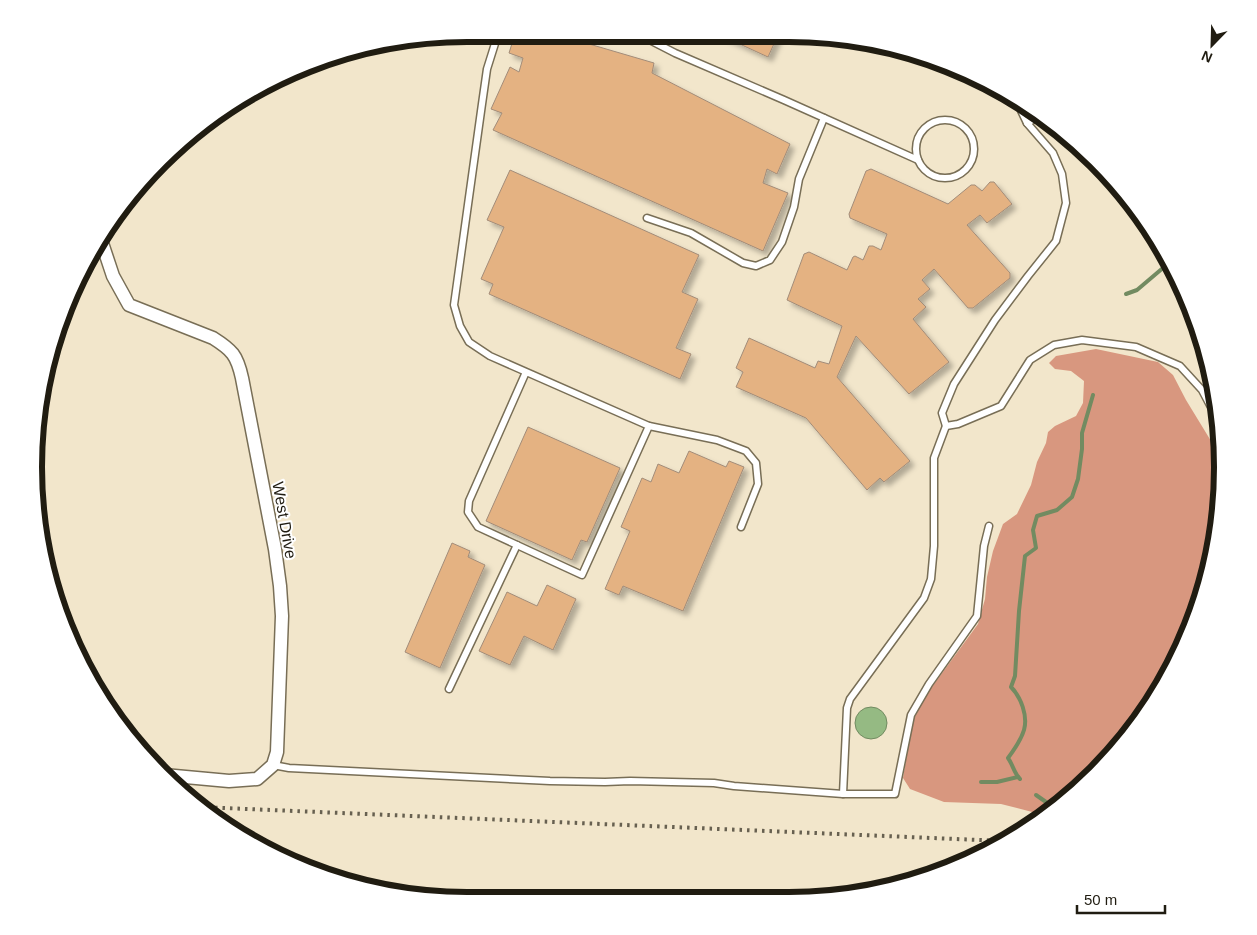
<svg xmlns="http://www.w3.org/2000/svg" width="1257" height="935" viewBox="0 0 1257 935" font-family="Arial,sans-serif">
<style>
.forest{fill:#d8977f}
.water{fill:#95ba83;stroke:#728b61}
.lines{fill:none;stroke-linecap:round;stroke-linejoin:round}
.stream{stroke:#728b61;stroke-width:4}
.building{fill:#e4b282;stroke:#a28c79;filter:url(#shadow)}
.service-casing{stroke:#786e56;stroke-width:9}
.minor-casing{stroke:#786e56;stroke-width:15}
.service{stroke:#fff;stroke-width:6}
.minor{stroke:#fff;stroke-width:12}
.rail{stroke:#676050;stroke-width:4;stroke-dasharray:2.5 5;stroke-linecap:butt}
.labels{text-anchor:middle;stroke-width:4;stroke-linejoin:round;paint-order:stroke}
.street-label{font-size:16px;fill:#201c11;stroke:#fff}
.rim{fill:none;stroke:#201c11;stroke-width:6}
</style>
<defs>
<filter id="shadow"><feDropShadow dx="4.5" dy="4.5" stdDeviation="2.5" flood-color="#0004"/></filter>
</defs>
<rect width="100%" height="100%" fill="#f2e6cb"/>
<polygon class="forest" points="1096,349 1158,362 1173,375 1186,400 1222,459 1219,524 1211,560 1206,560 1189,602 1201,602 1200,607 1165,685 1115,754 1053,812 1043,818 1036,813 1001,804 944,802 910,789 903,778 912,722 926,695 978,624 985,599 987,577 993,551 1003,524 1017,514 1031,485 1037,462 1046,443 1048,432 1055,426 1076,416 1083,403 1084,381 1071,371 1055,369 1049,363 1056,356"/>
<circle class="water" cx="871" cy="723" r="16"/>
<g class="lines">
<g class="stream">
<polyline points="1126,294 1137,290 1170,262"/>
<path d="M1020,779C1014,773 1013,765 1008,758C1014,750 1021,740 1024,730C1028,716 1021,697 1011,687L1015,676L1019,611L1025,556L1036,548L1033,530L1037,516L1057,510L1072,497L1078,479L1082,449V433L1093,395"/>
<polyline points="981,782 997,782 1018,777"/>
<polyline points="1036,795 1056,809"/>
</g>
</g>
<g class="building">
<polygon points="515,34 555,34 654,63 652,73 790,144 777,174 767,169 763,183 788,193 763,251 493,130 502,113 491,109 510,67 519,72 523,58 509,53"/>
<polygon points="718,34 778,35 768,57"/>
<polygon points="871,169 948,204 971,185 975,185 982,191 990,182 994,182 1012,204 987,223 980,215 967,225 1010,273 1010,278 973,308 968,308 934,269 922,280 930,289 918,299 926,307 913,319 949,362 909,394 856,336 837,377 910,461 884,482 880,478 867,490 806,418 736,387 743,372 736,368 749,338 815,368 818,361 829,364 842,326 787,300 804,254 809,252 847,270 853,257 855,256 863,260 869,246 873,246 881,250 887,234 850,218 849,214 866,171"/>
<polygon points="510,170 699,255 682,292 698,299 676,348 691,354 680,379 489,294 493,284 481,279 504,227 487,220"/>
<polygon points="528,427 620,468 587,542 581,540 572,560 486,521"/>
<polygon points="689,451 726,467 729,461 744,467 683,611 623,586 619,595 605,589 630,531 621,527 642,478 651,482 658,464 679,473"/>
<polygon points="452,543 470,551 468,557 485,565 440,668 405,652"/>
<polygon points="547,585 576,599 553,650 524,636 510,665 479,651 507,592 537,606"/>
</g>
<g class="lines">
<defs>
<g id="service">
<polyline points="498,34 487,69 482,104 454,305 460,326 469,342 490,356 649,426 582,575 478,527 468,512 469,501 526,372"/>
<polyline points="638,34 675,53 784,100 918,160"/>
<polyline points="1016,100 1027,123 1053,153 1062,174 1066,203 1056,241 1028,276 995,320 954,384 942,413 946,426 958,424 1001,406 1030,360 1054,345 1082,340 1136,347 1180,366 1202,390 1220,424"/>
<circle cx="945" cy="149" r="29"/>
<polyline points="1027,123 1040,116"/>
<polyline points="647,218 691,233 743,263 756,266 770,260 782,242 794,207 799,179 824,118"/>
<polyline points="649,426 717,440 746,451 756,463 758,484 741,527"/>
<polyline points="449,689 517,545"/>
<polyline points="273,765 289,768 550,781 605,782 630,781 714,783 734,786 843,794 895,794 911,715 929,684 977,616 984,546 989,526"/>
<polyline points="843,794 847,708 850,699 924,598 931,579 934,546 934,458 946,426"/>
</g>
<path id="minor" d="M102,243L113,276L129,305L213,338C232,350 237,355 242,378L275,549L280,586L282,616L277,752L273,765L257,779L229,781L164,775"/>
</defs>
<use href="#service" class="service-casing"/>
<use href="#minor" class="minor-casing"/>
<use href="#service" class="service"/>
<use href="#minor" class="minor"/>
<polyline class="rail" points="200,807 1003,841"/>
</g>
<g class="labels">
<g class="street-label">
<text transform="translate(285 520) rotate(80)" y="6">West Drive</text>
</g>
</g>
<path d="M0 0H1257V935H0ZM467 42H789A425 425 0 0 1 1214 467V467A425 425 0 0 1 789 892H467A425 425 0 0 1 42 467V467A425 425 0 0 1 467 42Z" fill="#fff" fill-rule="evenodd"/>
<path class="rim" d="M467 42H789A425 425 0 0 1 1214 467V467A425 425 0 0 1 789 892H467A425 425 0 0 1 42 467V467A425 425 0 0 1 467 42Z"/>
<g transform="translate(1212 45) rotate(203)" stroke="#ffffff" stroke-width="4" paint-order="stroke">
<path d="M0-4L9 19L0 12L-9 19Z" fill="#201c11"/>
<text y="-8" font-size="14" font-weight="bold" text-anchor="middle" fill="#201c11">N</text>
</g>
<path d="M1077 905v8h88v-8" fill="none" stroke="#201c11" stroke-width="2.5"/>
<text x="1084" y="905" font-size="15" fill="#201c11" stroke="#ffffff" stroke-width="4" paint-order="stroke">50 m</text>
</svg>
